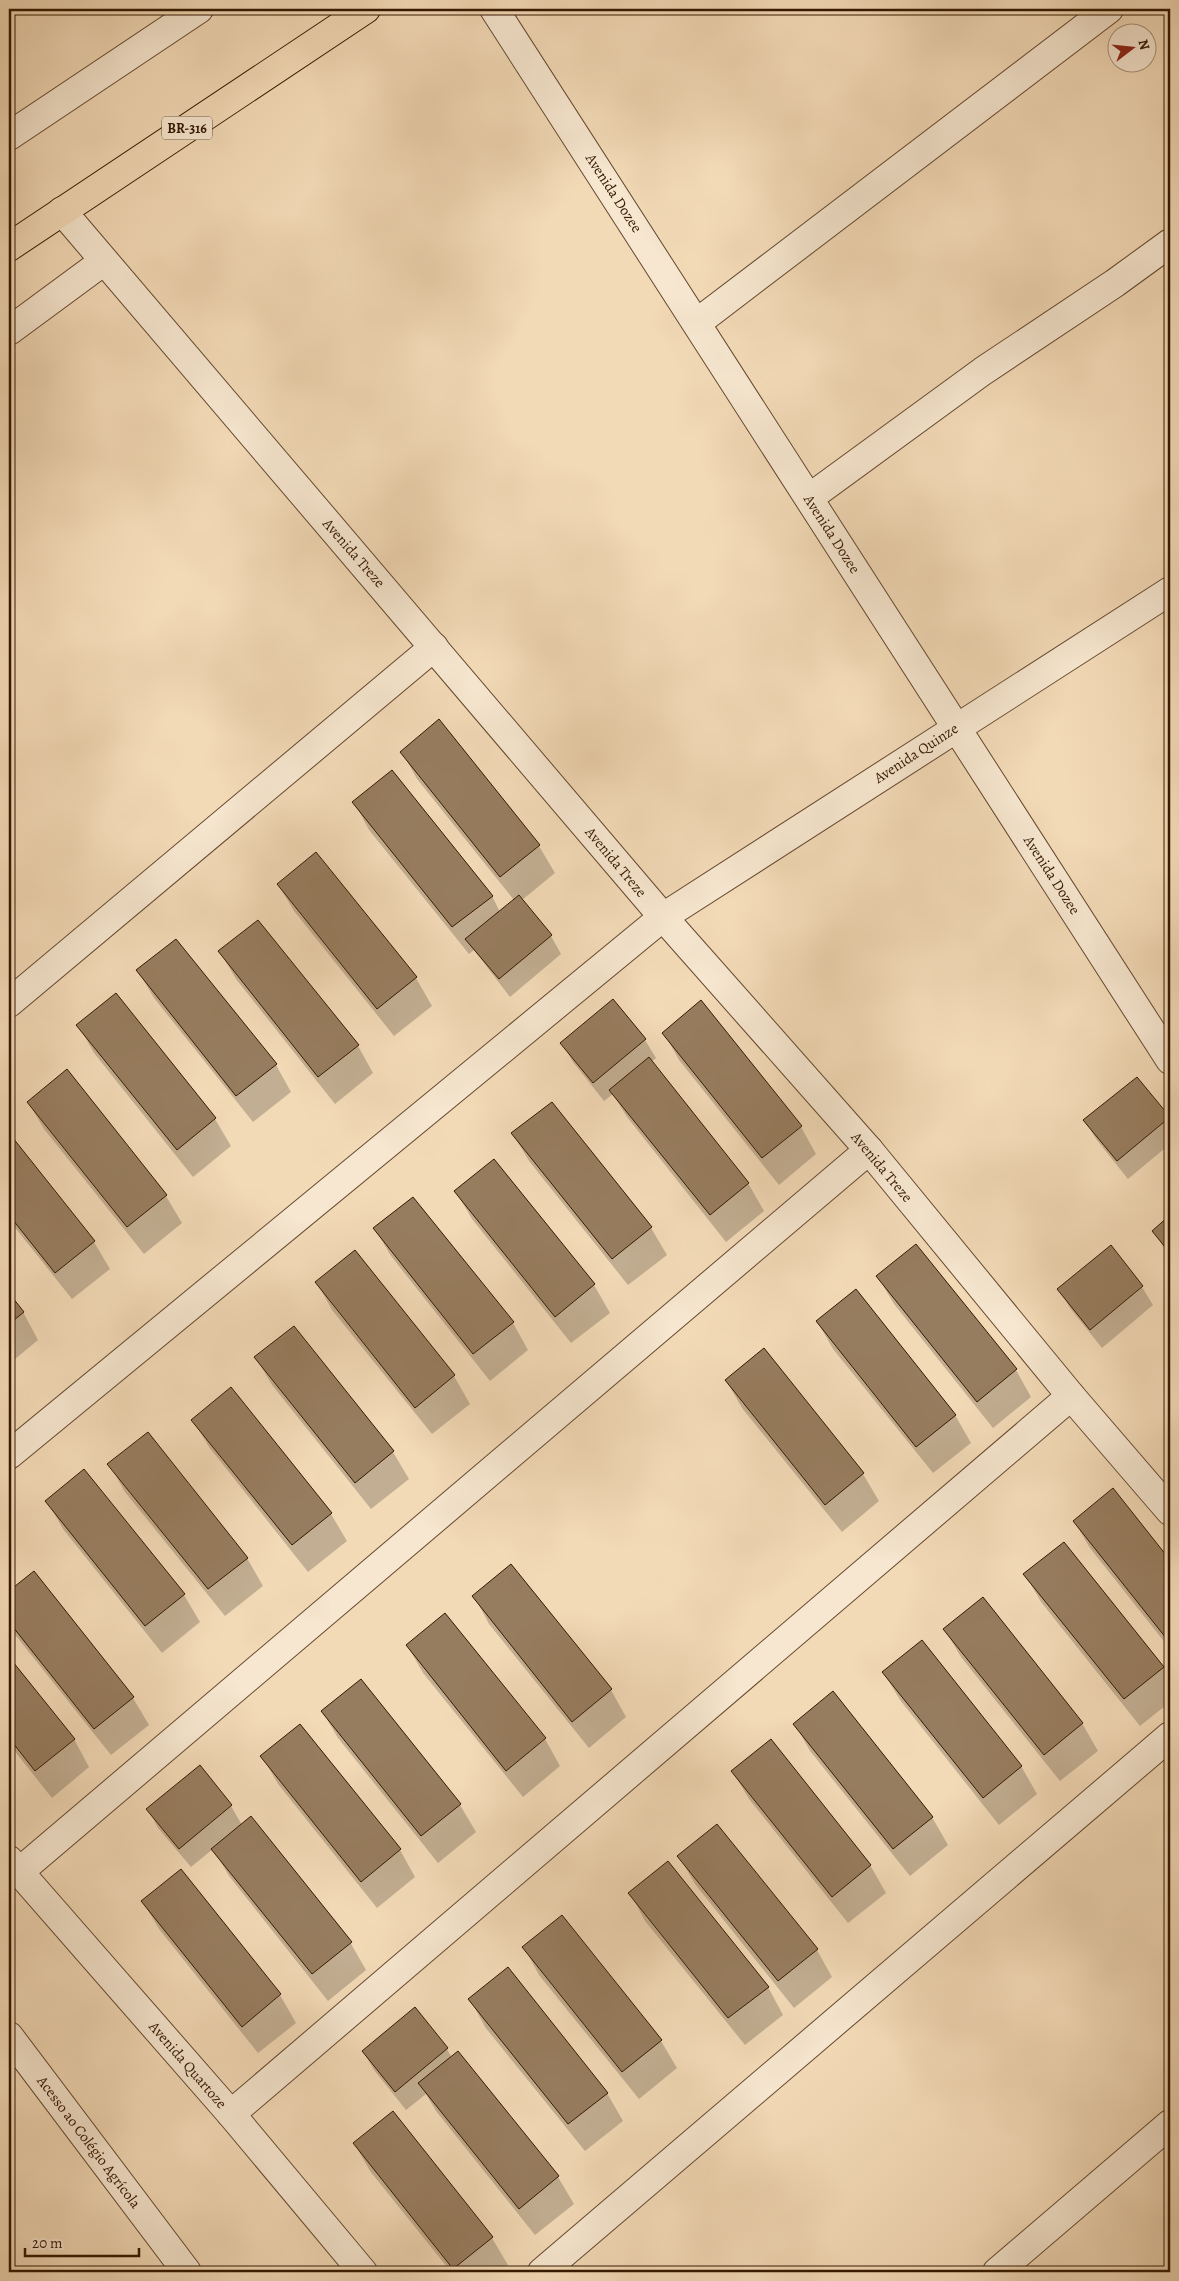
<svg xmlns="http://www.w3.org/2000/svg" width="1179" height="2281" viewBox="0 0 1179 2281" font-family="Alegreya,serif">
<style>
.shadow{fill:#0003}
.building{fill:#977d5f;stroke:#341800}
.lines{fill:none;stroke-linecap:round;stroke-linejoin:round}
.street-casing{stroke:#64482e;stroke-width:30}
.highway-casing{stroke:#341800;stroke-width:30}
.street{stroke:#f7e7d0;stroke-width:28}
.highway{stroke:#f3dab7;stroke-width:28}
.labels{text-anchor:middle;stroke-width:4;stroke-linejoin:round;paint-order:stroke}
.shield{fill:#f7e7d0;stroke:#6e563e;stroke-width:1}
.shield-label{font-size:14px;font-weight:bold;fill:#341800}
.street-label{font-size:15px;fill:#341800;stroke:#f7e7d0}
</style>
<rect width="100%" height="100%" fill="#f3dab7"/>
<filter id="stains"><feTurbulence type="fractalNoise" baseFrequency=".004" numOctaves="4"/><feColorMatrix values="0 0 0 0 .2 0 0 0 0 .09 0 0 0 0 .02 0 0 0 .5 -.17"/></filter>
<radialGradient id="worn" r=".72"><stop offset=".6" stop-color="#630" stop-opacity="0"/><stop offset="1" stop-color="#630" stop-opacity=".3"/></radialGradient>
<g class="shadow">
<polygon points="402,752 539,846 555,873 522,900 551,936 561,954 510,997 474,950 469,954 369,830 354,802 492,896 500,912 514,900 417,779"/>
<polygon points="316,854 416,978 432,1006 394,1036 294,911 278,884"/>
<polygon points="220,952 358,1046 373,1073 335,1104 236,979"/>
<polygon points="138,971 276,1065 291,1092 253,1122 154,998"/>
<polygon points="613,1001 645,1040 656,1058 651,1062 748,1183 764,1211 726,1242 627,1117 613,1094 604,1101 573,1062 562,1043"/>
<polygon points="78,1025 215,1119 231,1146 193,1177 94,1053"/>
<polygon points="664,1033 801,1127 816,1154 779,1185 679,1060"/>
<polygon points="28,1102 166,1196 182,1223 144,1254 44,1129"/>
<polygon points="1169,1118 1170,1144 1128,1179 1096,1139 1085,1121"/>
<polygon points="513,1134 651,1228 667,1255 628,1285 529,1161"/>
<polygon points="9,1135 94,1242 110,1269 72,1299 9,1220"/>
<polygon points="494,1161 594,1285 610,1313 571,1343 472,1219 456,1192"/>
<polygon points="1170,1217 1170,1257 1153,1231"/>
<polygon points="375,1229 513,1323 528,1350 490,1381 391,1256"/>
<polygon points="1110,1247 1142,1287 1153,1305 1102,1348 1070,1308 1059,1289"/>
<polygon points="355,1252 454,1376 470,1404 432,1434 332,1310 317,1283"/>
<polygon points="878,1277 1016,1370 1031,1397 993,1428 894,1304"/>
<polygon points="9,1295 23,1312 38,1340 9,1364"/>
<polygon points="817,1321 955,1415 971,1443 933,1473 833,1349"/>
<polygon points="294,1327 393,1452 409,1479 371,1509 272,1385 256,1358"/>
<polygon points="764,1349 863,1474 879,1501 842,1532 742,1408 726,1380"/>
<polygon points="193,1420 331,1514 347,1541 308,1572 209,1447"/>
<polygon points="109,1464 247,1558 263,1586 225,1616 125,1492"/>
<polygon points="1112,1490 1170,1562 1170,1649 1090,1548 1074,1521"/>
<polygon points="47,1501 184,1595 200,1622 162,1653 63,1529"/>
<polygon points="1063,1544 1163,1668 1170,1681 1170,1702 1140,1726 1041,1602 1025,1574"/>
<polygon points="34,1573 133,1698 149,1725 111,1755 9,1627 9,1593"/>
<polygon points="474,1596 611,1690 626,1717 589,1748 489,1624"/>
<polygon points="945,1630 1082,1723 1098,1751 1060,1781 961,1657"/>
<polygon points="407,1645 545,1739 560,1766 523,1797 423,1673"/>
<polygon points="9,1659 74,1739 89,1767 52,1798 9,1744"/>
<polygon points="884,1673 1021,1766 1037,1794 999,1825 900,1700"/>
<polygon points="361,1681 460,1805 476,1832 438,1863 338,1738 322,1711"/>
<polygon points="795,1724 932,1817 948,1845 910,1876 810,1751"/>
<polygon points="262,1756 400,1850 415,1877 377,1908 278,1784"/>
<polygon points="200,1767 231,1806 242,1825 350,1942 366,1970 328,2001 229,1876 213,1849 191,1867 158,1828 148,1809"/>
<polygon points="733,1772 870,1865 886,1893 848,1923 749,1799"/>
<polygon points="679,1856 817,1950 832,1977 794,2008 695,1884"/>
<polygon points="181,1871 280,1995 296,2023 258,2053 159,1929 143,1902"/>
<polygon points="630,1893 768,1987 783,2015 745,2045 645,1921"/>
<polygon points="562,1916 661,2041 677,2068 639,2099 539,1975 524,1947"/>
<polygon points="470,1999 607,2093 623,2121 585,2151 485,2027"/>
<polygon points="447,2049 452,2058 558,2177 574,2204 535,2235 436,2111 426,2094 406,2110 374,2070 363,2051"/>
<polygon points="354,2143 492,2238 508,2265 499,2272 451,2272 370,2171"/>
</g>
<g class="building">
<polygon points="439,719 540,845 500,877 400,752"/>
<polygon points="392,770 493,896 452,927 352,802"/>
<polygon points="316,852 417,977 377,1009 277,884"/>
<polygon points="519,895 552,935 499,979 465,939"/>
<polygon points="258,920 359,1045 318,1077 218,951"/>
<polygon points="176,939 277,1064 236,1096 136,970"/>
<polygon points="116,993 216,1118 177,1150 76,1025"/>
<polygon points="613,999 646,1039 593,1083 560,1043"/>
<polygon points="701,1000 802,1126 762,1158 662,1033"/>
<polygon points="649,1057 749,1183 710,1215 609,1090"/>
<polygon points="67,1069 167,1195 127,1227 27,1102"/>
<polygon points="1137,1077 1170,1117 1117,1161 1083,1120"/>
<polygon points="552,1102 652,1227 612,1259 511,1133"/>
<polygon points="9,1133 95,1241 55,1273 9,1215"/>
<polygon points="494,1159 595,1284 555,1317 454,1191"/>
<polygon points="413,1197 514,1322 473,1354 373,1228"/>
<polygon points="1170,1215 1170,1253 1152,1231"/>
<polygon points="916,1244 1017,1369 977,1402 876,1276"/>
<polygon points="1111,1245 1143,1286 1090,1330 1057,1289"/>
<polygon points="355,1250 455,1375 415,1408 315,1282"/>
<polygon points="856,1289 956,1415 916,1447 816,1321"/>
<polygon points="9,1293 24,1312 9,1324"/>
<polygon points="294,1326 394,1451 355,1483 254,1357"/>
<polygon points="764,1348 864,1473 825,1505 725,1380"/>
<polygon points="231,1387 332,1513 292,1545 191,1420"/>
<polygon points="148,1432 248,1558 208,1589 107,1464"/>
<polygon points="84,1469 185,1594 145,1626 45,1501"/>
<polygon points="1113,1488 1170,1560 1170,1643 1073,1521"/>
<polygon points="1064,1542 1164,1667 1124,1699 1023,1574"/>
<polygon points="511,1564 612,1689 572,1722 472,1596"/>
<polygon points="34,1571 134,1697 94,1729 9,1622 9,1591"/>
<polygon points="983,1597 1083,1723 1044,1755 943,1629"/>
<polygon points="445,1613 546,1738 506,1771 406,1645"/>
<polygon points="922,1640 1022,1766 983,1798 882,1672"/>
<polygon points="9,1657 75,1739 35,1771 9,1738"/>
<polygon points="361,1679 461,1804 421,1836 321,1711"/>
<polygon points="833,1691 933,1817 893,1849 793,1724"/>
<polygon points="300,1724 401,1849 361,1882 260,1756"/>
<polygon points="771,1739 871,1865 832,1897 731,1771"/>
<polygon points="200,1765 232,1805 179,1849 146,1809"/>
<polygon points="251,1816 352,1942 312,1974 211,1849"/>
<polygon points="717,1824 818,1949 778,1981 677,1856"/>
<polygon points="668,1861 769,1987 728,2018 628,1893"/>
<polygon points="181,1869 281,1994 242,2027 141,1901"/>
<polygon points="562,1915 662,2040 622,2072 522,1947"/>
<polygon points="508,1967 608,2093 568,2124 468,1999"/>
<polygon points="415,2007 448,2048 395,2092 362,2051"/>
<polygon points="458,2051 559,2176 519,2209 418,2083"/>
<polygon points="393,2111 493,2237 453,2269 353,2143"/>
</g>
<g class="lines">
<defs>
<g id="street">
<path d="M494,9C721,358 945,709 1170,1060"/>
<polyline points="9,136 199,9"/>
<polyline points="62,211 663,917 869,1150 1071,1396 1170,1511"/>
<polyline points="698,322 1109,9"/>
<polyline points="9,331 104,261"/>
<polyline points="809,498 983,371 1115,283 1170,243"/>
<polyline points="9,1003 434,647"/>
<polyline points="9,1455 663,917 1170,591"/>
<polyline points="9,1860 231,2114 363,2272"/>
<polyline points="19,1872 869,1150"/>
<polyline points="9,2036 187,2272"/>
<polyline points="231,2114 1071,1396"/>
<polyline points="542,2272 1170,1736"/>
<polyline points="997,2272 1170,2124"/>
</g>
<polyline id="highway" points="9,247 366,9"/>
</defs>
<use href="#street" class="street-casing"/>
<use href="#highway" class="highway-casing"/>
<use href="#street" class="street"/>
<use href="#highway" class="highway"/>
</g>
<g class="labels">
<rect class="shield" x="162" y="116.5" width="50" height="23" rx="4"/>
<g class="shield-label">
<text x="187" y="133">BR-316</text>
</g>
<g class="street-label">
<text transform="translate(614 193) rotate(57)" y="5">Avenida Dozee</text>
<text transform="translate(832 534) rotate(57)" y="5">Avenida Dozee</text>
<text transform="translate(354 553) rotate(49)" y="5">Avenida Treze</text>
<text transform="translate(916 753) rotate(-33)" y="5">Avenida Quinze</text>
<text transform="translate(616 862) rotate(50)" y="5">Avenida Treze</text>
<text transform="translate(1052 875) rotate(57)" y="5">Avenida Dozee</text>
<text transform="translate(882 1167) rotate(50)" y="5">Avenida Treze</text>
<text transform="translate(188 2065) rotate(49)" y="5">Avenida Quartoze</text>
<text transform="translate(89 2142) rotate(53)" y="5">Acesso ao Colégio Agrícola</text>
</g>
</g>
<rect width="1179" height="2281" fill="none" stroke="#f3dab7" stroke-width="30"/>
<rect x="10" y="10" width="1159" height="2261" fill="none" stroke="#341800" stroke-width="2.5"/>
<rect x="15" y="15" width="1149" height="2251" fill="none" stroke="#341800"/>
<g transform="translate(1132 48) rotate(74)"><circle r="24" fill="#f7e7d0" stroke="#a9947d"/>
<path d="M0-4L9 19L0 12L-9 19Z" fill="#8f2418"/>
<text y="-8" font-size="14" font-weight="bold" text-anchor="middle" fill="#341800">N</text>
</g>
<path d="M25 2248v8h114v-8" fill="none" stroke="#341800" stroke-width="2.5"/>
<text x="32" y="2248" font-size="15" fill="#341800" stroke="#f7e7d0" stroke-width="4" paint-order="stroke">20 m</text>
<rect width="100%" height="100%" filter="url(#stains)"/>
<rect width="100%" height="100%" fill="url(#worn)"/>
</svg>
